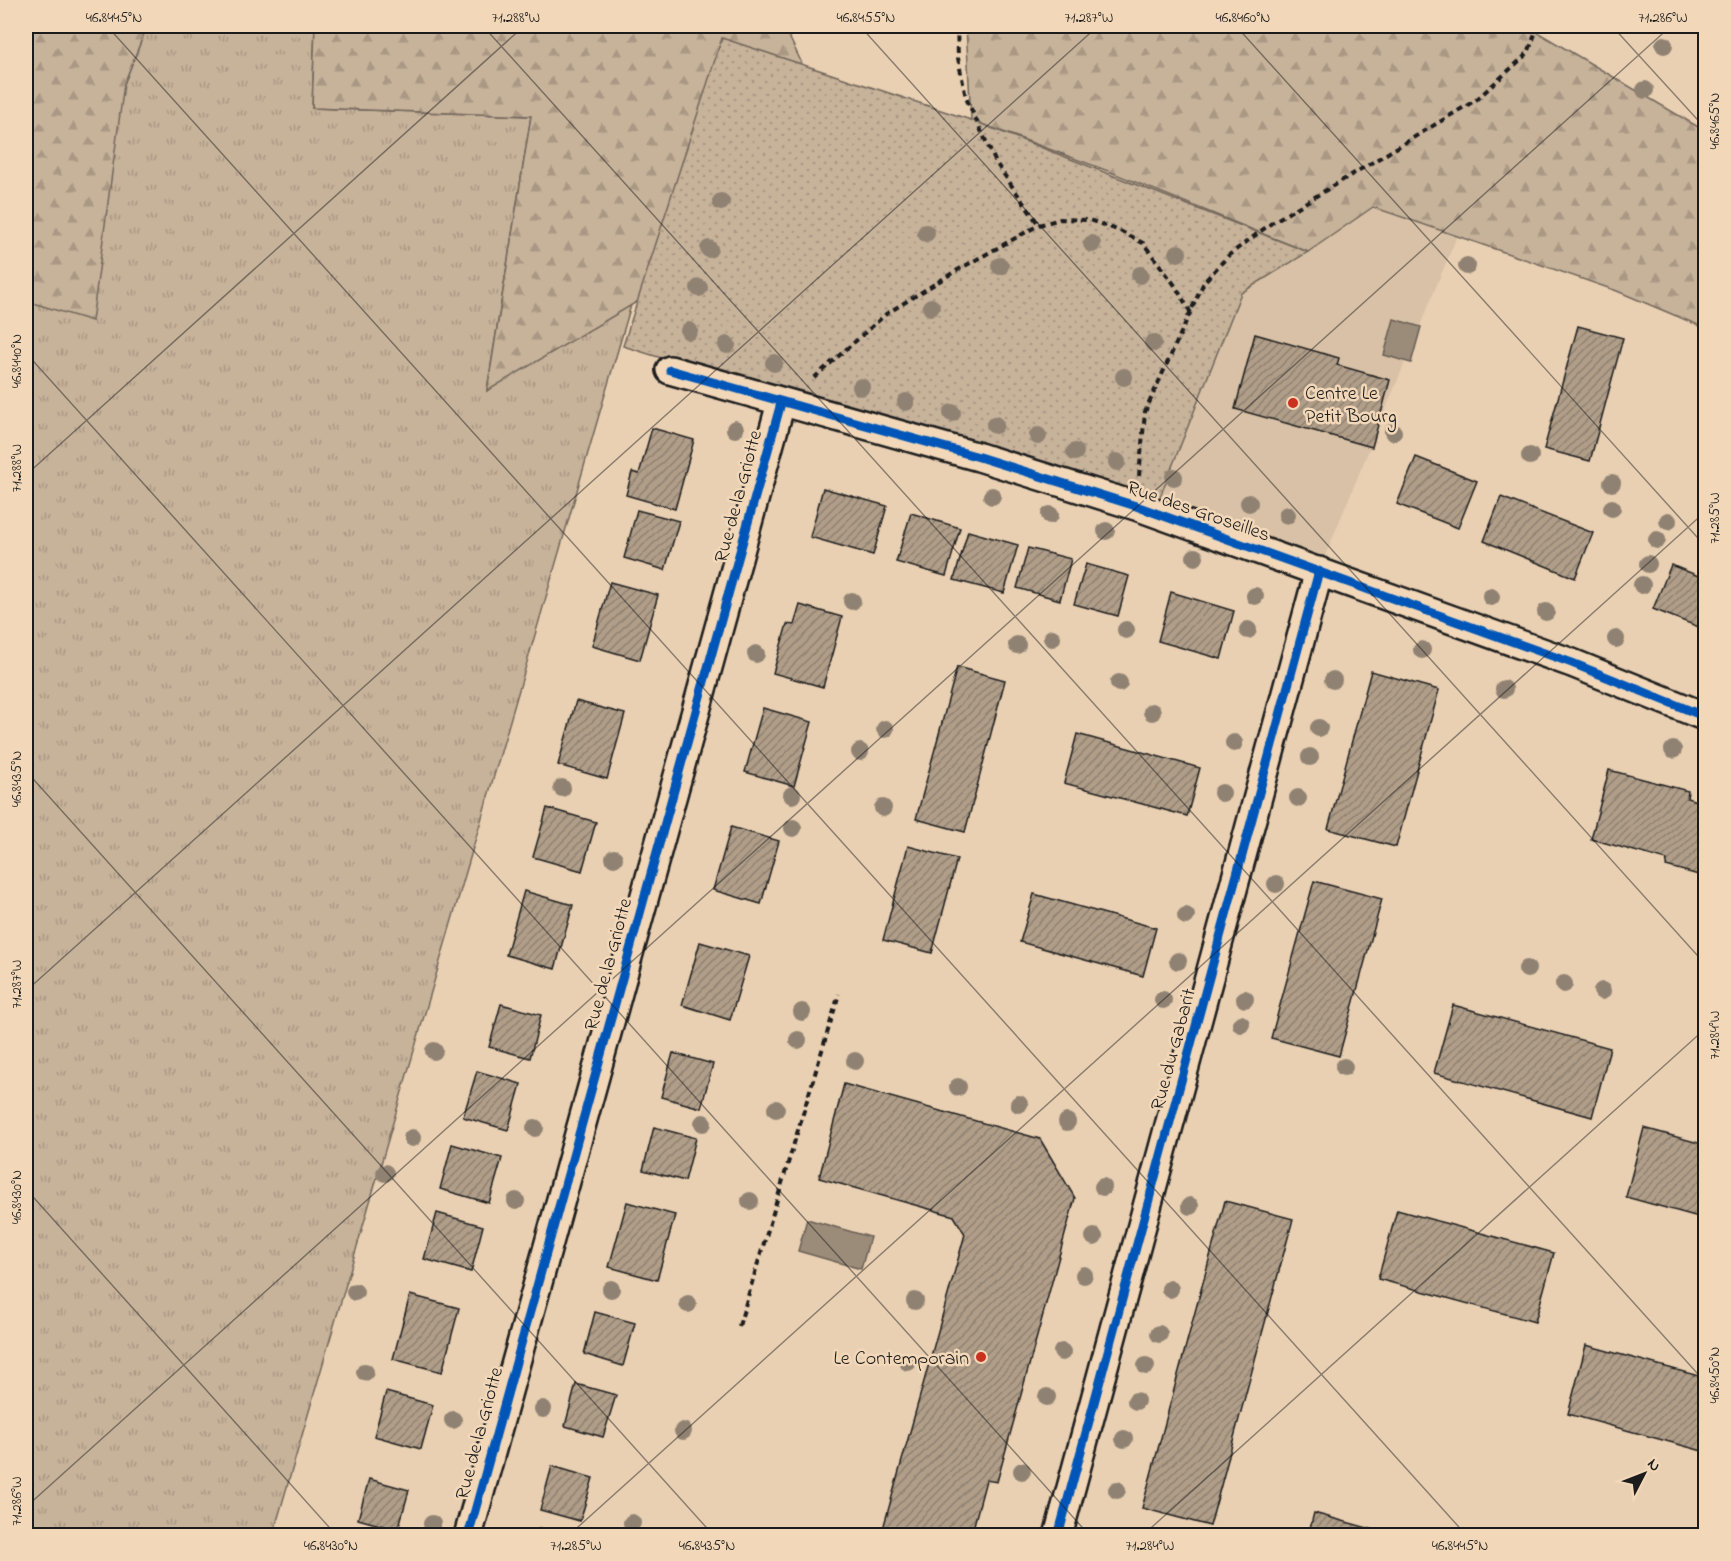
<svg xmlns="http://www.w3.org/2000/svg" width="1731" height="1561" viewBox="0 0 1731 1561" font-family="'Indie Flower',sans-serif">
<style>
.built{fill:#d8c1a6}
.grass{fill:url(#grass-tufts);stroke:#72675b;stroke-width:1.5}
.forest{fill:url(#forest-firs);stroke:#72675b;stroke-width:1.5}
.park{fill:url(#park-dots);stroke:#72675b;stroke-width:1.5}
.water{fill:#9b8b79;stroke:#685f54;stroke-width:1.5}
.building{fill:url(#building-hatch);stroke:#1c1c1c;stroke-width:1.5}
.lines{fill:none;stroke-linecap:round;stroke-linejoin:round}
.street-casing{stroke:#1c1c1c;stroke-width:32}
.path{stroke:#1c1c1c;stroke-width:4;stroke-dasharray:6 4.5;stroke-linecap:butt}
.street{stroke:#f2d8b9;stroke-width:27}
.cycleway-casing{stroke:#f2d8b9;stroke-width:13}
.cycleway{stroke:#0057b8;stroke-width:9}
.tree{fill:#908272}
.ticks{fill:none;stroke:#1c1c1c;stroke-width:1.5;stroke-opacity:0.45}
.poi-dot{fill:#c8321e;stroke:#f2d8b9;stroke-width:2}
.labels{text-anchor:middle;stroke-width:5;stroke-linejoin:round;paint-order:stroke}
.poi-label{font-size:20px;fill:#1c1c1c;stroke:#f2d8b9;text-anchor:start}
.street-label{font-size:20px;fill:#1c1c1c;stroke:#f2d8b9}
.neatline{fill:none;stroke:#1c1c1c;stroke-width:2}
.ticks-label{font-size:15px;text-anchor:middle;fill:#1c1c1c}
</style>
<defs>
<pattern id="grass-tufts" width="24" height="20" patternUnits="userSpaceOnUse" patternTransform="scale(1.5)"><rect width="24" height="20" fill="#c7b29a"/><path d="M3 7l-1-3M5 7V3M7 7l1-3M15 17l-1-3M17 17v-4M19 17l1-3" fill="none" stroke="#aa9884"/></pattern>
<pattern id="forest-firs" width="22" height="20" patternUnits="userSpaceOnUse" patternTransform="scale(1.5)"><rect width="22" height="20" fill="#c7b29a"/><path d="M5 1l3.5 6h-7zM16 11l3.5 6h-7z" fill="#aa9884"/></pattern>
<pattern id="park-dots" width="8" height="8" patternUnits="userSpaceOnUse" patternTransform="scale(1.5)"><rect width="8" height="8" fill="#c7b29a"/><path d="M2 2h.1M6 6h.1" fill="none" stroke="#aa9884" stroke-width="1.8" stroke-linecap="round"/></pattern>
<pattern id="building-hatch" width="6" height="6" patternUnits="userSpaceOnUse" patternTransform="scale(1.5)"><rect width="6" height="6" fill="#b09e89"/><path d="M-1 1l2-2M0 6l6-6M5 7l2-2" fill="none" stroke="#8e806f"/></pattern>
</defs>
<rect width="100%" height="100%" fill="#e9d0b3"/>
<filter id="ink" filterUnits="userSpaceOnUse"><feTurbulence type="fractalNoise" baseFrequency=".0167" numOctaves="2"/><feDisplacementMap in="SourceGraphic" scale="12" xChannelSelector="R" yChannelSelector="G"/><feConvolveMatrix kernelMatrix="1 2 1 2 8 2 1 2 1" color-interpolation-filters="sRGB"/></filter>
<g filter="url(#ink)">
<polygon class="built" points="1373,207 1457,236 1319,571 1154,512 1241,293 1308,252"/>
<polygon class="grass" points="147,26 315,26 312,108 531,116 487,390 631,305 273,1535 26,1535 26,300 124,84"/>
<g class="forest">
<polygon points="26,26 147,26 124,84 92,321 26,301"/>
<polygon points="315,26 784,26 805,70 662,287 487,391 531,116 312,108"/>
<polygon points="966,26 1527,26 1705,131 1705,328 1617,291 1373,207 1308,252 1108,171 971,120"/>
</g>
<polygon class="park" points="722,38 971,120 1308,252 1241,293 1154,512 623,346"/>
<g class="water">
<polygon points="1394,319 1421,327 1411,363 1384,355"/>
<polygon points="807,1219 870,1237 861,1269 798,1251"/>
</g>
<g class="building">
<polygon points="1578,326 1623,338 1590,461 1544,449"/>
<polygon points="1255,334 1339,358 1337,365 1390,380 1372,447 1235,409"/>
<polygon points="652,428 694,440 675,509 626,495 632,472 639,474"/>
<polygon points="1416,457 1477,481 1458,528 1397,504"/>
<polygon points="823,488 887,506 873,555 810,537"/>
<polygon points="1501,497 1593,533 1575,578 1484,541"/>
<polygon points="637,510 679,521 665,570 624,558"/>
<polygon points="911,513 960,528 946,576 896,562"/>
<polygon points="968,531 1018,545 1004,593 954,580"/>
<polygon points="1028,548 1071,559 1060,600 1017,588"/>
<polygon points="1086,564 1129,576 1118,616 1074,604"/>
<polygon points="1671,565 1706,579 1706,630 1653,609"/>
<polygon points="610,582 658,595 640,660 592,646"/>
<polygon points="1171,592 1234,611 1221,659 1158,641"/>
<polygon points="800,605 842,617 823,687 773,673 787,624 794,625"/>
<polygon points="957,667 1005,680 965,832 916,819"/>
<polygon points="1371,671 1439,690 1396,847 1328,829"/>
<polygon points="576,701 625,714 607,779 558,765"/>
<polygon points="763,708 812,722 794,786 745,772"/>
<polygon points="1077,734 1200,768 1187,816 1064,783"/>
<polygon points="1609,770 1688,791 1687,798 1706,804 1706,877 1666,866 1667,860 1591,839"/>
<polygon points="547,808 596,822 582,871 533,857"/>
<polygon points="731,827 779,841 761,904 713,890"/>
<polygon points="908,846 957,859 932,953 883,940"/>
<polygon points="1314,881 1382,899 1339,1056 1271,1038"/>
<polygon points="524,891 573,905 555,969 506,955"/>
<polygon points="1034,894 1156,928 1143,976 1020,942"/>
<polygon points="700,942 749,956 730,1020 682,1005"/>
<polygon points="501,1004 541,1015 530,1058 489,1047"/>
<polygon points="1453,1005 1610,1048 1592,1117 1434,1073"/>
<polygon points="673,1053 713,1064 701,1108 661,1097"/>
<polygon points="477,1071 521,1084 508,1130 463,1117"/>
<polygon points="844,1084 1040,1139 1075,1198 997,1482 986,1480 971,1536 881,1536 965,1234 954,1216 819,1178"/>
<polygon points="654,1127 696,1138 685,1181 643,1170"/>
<polygon points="1644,1128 1706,1145 1706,1219 1626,1197"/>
<polygon points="452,1144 502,1158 489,1203 440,1189"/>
<polygon points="1225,1201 1293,1219 1210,1526 1142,1508"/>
<polygon points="627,1202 675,1215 657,1280 609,1267"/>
<polygon points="1397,1210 1554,1253 1535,1322 1378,1279"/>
<polygon points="437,1213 483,1226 471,1272 424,1259"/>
<polygon points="410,1295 459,1308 442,1372 393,1359"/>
<polygon points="595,1312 635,1323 623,1366 584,1354"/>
<polygon points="1586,1345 1706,1378 1706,1452 1568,1414"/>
<polygon points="576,1384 616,1395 603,1437 565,1426"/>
<polygon points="386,1392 433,1405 421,1449 374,1436"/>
<polygon points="552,1466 593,1478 580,1521 540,1510"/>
<polygon points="369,1479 409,1490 398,1530 358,1519"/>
<polygon points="1314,1513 1396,1536 1308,1536"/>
<polygon points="539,1528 564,1536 537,1536"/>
</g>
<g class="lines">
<defs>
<g id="street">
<polyline points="670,370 979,457 1136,506 1572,663 1706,717"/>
<polyline points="468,1536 781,403"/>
<polyline points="1058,1536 1319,571"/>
</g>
</defs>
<use href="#street" class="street-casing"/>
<g class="path">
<polyline points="957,26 958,58 966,98 996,163 1039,225"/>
<polyline points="814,378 886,314 954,272 1039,225 1060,219 1089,220 1120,231 1143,243 1174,284 1191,313"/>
<polyline points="1139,476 1145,412 1204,282 1229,255 1273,222 1476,100 1528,53 1538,26"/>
<polyline points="739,1326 839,994"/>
</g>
<use href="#street" class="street"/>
<defs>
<g id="cycleway">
<polyline points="670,370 979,457 1136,506 1572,663 1706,717"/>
<polyline points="468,1536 781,403"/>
<polyline points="1058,1536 1319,571"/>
</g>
</defs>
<use href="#cycleway" class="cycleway-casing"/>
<use href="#cycleway" class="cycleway"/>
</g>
<g class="tree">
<circle cx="1664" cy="45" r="9"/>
<circle cx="1645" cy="90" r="9"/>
<circle cx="721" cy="202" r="9"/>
<circle cx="926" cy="233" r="9"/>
<circle cx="1092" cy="244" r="9"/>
<circle cx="709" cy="249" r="9"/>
<circle cx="1178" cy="253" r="9"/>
<circle cx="1000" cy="266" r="9"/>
<circle cx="1467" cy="266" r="9"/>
<circle cx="1140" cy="275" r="9"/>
<circle cx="699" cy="288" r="9"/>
<circle cx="931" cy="307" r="9"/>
<circle cx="689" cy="331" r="9"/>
<circle cx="1153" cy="343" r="9"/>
<circle cx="727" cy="345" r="9"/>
<circle cx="774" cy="363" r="9"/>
<circle cx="1124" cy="377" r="9"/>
<circle cx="861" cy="387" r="9"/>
<circle cx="906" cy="402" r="9"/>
<circle cx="952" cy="413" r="9"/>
<circle cx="995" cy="425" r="9"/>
<circle cx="735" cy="429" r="9"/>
<circle cx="1393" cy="432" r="9"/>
<circle cx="1038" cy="436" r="9"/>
<circle cx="1075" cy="452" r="9"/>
<circle cx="1530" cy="456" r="9"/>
<circle cx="1117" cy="462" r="9"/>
<circle cx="1174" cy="477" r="9"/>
<circle cx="1612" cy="483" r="9"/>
<circle cx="992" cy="496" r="9"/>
<circle cx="1249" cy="503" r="9"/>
<circle cx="1612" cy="508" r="9"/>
<circle cx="1050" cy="515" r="9"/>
<circle cx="1287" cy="515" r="9"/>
<circle cx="1668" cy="521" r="9"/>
<circle cx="1106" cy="531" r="9"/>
<circle cx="1657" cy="540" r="9"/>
<circle cx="1195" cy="557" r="9"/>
<circle cx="1648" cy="564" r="9"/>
<circle cx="1642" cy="585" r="9"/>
<circle cx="1255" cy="596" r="9"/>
<circle cx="1491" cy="597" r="9"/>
<circle cx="852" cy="601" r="9"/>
<circle cx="1546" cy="612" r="9"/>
<circle cx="1126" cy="630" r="9"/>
<circle cx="1248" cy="630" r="9"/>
<circle cx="1052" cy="638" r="9"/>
<circle cx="1616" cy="639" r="9"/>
<circle cx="1017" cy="645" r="9"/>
<circle cx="1422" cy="650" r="9"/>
<circle cx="756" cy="654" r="9"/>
<circle cx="1333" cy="680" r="9"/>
<circle cx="1119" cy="683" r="9"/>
<circle cx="1504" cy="689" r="9"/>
<circle cx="1152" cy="712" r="9"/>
<circle cx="1319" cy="728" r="9"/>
<circle cx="885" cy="729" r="9"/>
<circle cx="1234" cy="743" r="9"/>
<circle cx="1673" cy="750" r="9"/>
<circle cx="860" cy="752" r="9"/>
<circle cx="1310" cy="757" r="9"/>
<circle cx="562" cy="788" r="9"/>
<circle cx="1222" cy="793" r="9"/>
<circle cx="792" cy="795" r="9"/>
<circle cx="1298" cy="798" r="9"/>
<circle cx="883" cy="808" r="9"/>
<circle cx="793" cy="828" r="9"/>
<circle cx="614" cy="858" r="9"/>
<circle cx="1276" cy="884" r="9"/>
<circle cx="1186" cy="916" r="9"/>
<circle cx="1178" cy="961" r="9"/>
<circle cx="1527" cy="969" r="9"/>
<circle cx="1564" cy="984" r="9"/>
<circle cx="1602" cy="991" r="9"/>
<circle cx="1245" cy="999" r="9"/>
<circle cx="1163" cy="1000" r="9"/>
<circle cx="802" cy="1012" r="9"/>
<circle cx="1241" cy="1024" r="9"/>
<circle cx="798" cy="1040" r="9"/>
<circle cx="434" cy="1051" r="9"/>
<circle cx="855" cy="1061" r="9"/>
<circle cx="1344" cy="1067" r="9"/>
<circle cx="958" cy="1087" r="9"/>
<circle cx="1019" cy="1104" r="9"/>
<circle cx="776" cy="1109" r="9"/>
<circle cx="1067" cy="1122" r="9"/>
<circle cx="703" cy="1123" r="9"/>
<circle cx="535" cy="1128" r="9"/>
<circle cx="412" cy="1138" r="9"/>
<circle cx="385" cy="1173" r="9"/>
<circle cx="1103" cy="1187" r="9"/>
<circle cx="516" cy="1201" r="9"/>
<circle cx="750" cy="1201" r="9"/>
<circle cx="1190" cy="1206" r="9"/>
<circle cx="1094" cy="1237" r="9"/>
<circle cx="1084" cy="1275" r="9"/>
<circle cx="611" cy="1289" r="9"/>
<circle cx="1170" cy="1289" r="9"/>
<circle cx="355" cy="1292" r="9"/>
<circle cx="915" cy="1301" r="9"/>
<circle cx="688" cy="1304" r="9"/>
<circle cx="1159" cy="1334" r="9"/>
<circle cx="1062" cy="1352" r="9"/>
<circle cx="908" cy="1362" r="9"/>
<circle cx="1146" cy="1366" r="9"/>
<circle cx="365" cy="1372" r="9"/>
<circle cx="1047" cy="1397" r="9"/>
<circle cx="1136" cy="1401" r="9"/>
<circle cx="543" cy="1409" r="9"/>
<circle cx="453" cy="1420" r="9"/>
<circle cx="683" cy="1431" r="9"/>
<circle cx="1124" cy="1439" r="9"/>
<circle cx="1022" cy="1471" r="9"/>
<circle cx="1117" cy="1490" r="9"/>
<circle cx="632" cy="1523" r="9"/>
<circle cx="432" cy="1524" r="9"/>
</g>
</g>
<path class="ticks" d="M107,26L1467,1536M483,26L1706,1383M860,26L1706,965M1236,26L1706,547M1612,26L1706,129M26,353L1090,1536M26,475L524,26M26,771L714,1536M26,991L1098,26M26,1189L337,1536M26,1507L1671,26M568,1536L1706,511M1142,1536L1706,1028"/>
<g class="poi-dot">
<circle cx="1293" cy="403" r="6"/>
<circle cx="981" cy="1357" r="6"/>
</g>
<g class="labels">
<g class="poi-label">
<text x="1305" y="399">Centre Le<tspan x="1305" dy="23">Petit Bourg</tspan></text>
<text x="969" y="1364" text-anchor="end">Le Contemporain</text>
</g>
<g class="street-label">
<text transform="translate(737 496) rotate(-75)" y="7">Rue de la Griotte</text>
<text transform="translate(1199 510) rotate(19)" y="7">Rue des Groseilles</text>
<text transform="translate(607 964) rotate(-75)" y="7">Rue de la Griotte</text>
<text transform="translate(1172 1049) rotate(-75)" y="7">Rue du Gabarit</text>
<text transform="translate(478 1433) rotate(-75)" y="7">Rue de la Griotte</text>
</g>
</g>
<rect width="1731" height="1561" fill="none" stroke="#f2d8b9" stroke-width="66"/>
<g transform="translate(1644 1474) rotate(48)" stroke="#f2d8b9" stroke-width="4.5" paint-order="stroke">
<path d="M0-4.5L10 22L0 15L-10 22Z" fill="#1c1c1c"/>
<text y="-9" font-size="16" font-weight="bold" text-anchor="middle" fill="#1c1c1c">N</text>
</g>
<rect x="33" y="33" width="1665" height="1495" class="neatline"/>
<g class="ticks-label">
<text x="114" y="22">46.8445°N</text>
<text x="516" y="22">71.288°W</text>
<text x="866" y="22">46.8455°N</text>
<text x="1089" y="22">71.287°W</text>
<text x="1243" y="22">46.8460°N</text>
<text x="1663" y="22">71.286°W</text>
<text transform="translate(1714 121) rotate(-90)" y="5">46.8465°N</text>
<text transform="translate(16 361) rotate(-90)" y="5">46.8440°N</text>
<text transform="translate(16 468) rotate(-90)" y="5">71.288°W</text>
<text transform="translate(1714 518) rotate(-90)" y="5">71.285°W</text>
<text transform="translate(16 779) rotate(-90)" y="5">46.8435°N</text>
<text transform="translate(16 984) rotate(-90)" y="5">71.287°W</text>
<text transform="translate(1714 1035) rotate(-90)" y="5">71.284°W</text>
<text transform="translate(16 1197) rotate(-90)" y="5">46.8430°N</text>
<text transform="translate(1714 1375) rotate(-90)" y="5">46.8450°N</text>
<text transform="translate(16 1501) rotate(-90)" y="5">71.286°W</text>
<text x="331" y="1550">46.8430°N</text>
<text x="576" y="1550">71.285°W</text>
<text x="707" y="1550">46.8435°N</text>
<text x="1150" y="1550">71.284°W</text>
<text x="1460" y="1550">46.8445°N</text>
</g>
</svg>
